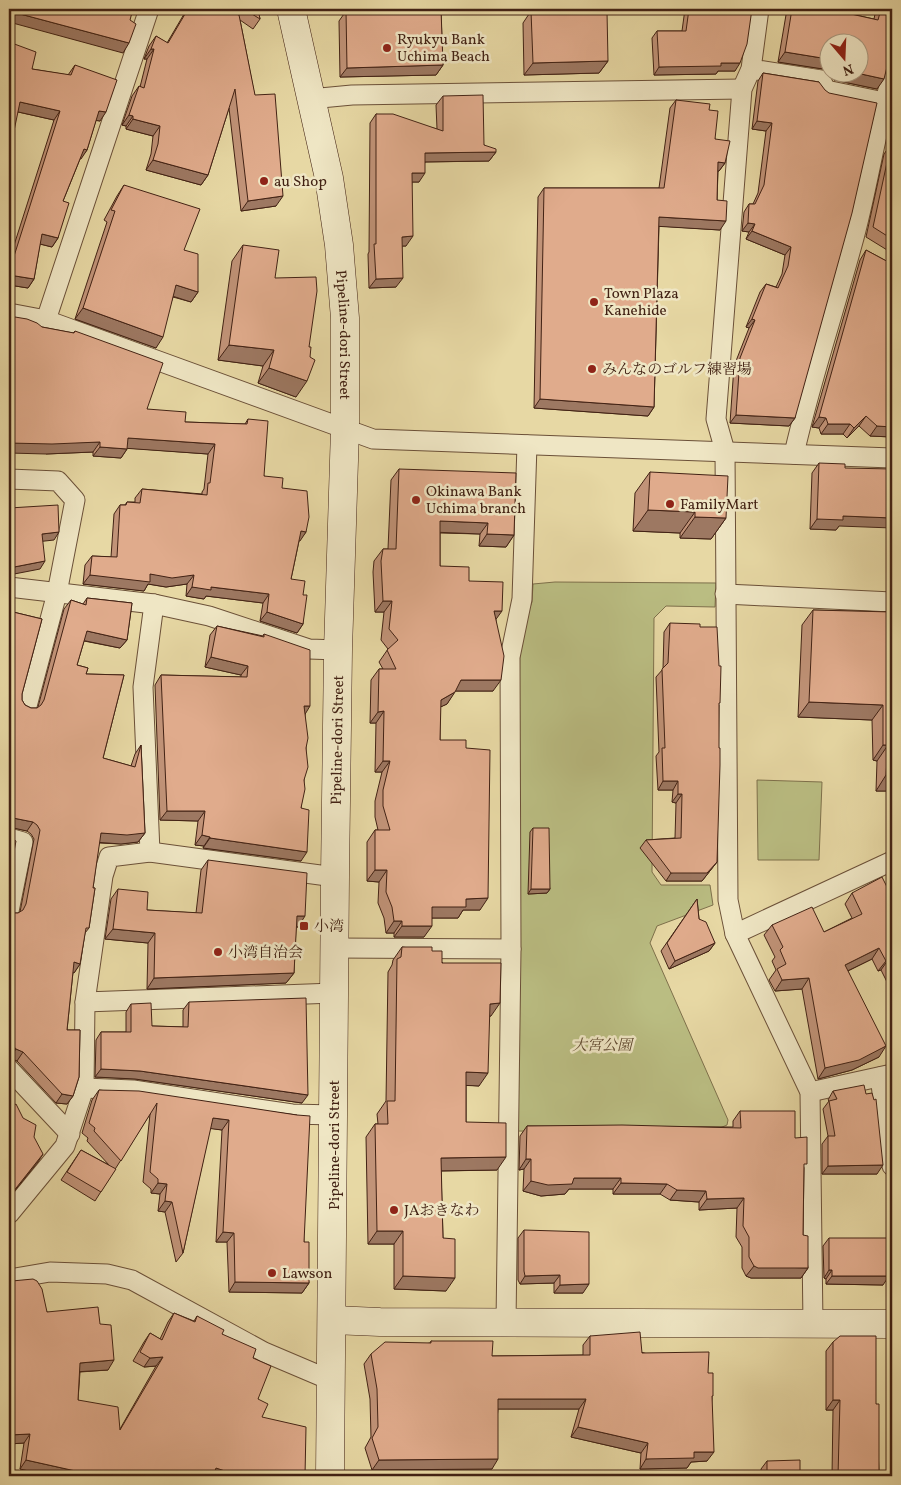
<svg xmlns="http://www.w3.org/2000/svg" width="901" height="1485" viewBox="0 0 901 1485" font-family="Vollkorn,'Noto Serif JP',serif">
<style>
.green{fill:#babd82;stroke:#7e704b}
.lines{fill:none;stroke-linecap:round;stroke-linejoin:round}
.street-casing{stroke:#6b5038;stroke-width:21}
.secondary-casing{stroke:#422214;stroke-width:29}
.street{stroke:#efe6c4;stroke-width:19}
.secondary{stroke:#efe6c4;stroke-width:28}
.wall{fill:#c19378;stroke:#422214}
.shaded-wall{fill:#9d7862;stroke:#422214}
.building{fill:#e0ab8c;stroke:#422214}
.poi-dot{fill:#8f2418;stroke:#efe6c4;stroke-width:2}
.labels{text-anchor:middle;stroke-width:5;stroke-linejoin:round;paint-order:stroke}
.poi-label{font-size:15px;fill:#422214;stroke:#efe6c4;text-anchor:start}
.street-label{font-size:15px;fill:#422214;stroke:#efe6c4}
.park-label{font-size:15px;font-style:italic;fill:#604930;stroke:#efe6c4}
</style>
<rect width="100%" height="100%" fill="#e7d8a4"/>
<filter id="stains"><feTurbulence type="fractalNoise" baseFrequency=".004" numOctaves="4"/><feColorMatrix values="0 0 0 0 .2 0 0 0 0 .09 0 0 0 0 .02 0 0 0 .5 -.17"/></filter>
<radialGradient id="worn" r=".72"><stop offset=".6" stop-color="#630" stop-opacity="0"/><stop offset="1" stop-color="#630" stop-opacity=".3"/></radialGradient>
<g class="green">
<polygon points="555,582 716,583 715,607 666,606 654,618 652,872 661,885 710,885 713,905 657,926 650,943 728,1120 727,1125 708,1133 514,1131 520,633 532,602 533,584"/>
<polygon points="757,780 822,782 819,860 758,860"/>
</g>
<g class="lines">
<defs>
<g id="street">
<polyline points="759,9 751,69 742,89 716,419 725,451 728,900 735,934 810,1092 813,1324"/>
<polyline points="751,69 821,80 826,90 884,102"/>
<polyline points="310,99 352,95 742,89"/>
<polyline points="9,313 46,320 373,439 892,458"/>
<polyline points="46,320 149,9"/>
<path d="M794,454C810,383 833,315 852,245C868,189 875,131 892,76"/>
<polyline points="9,479 58,481 75,500 57,593 27,706"/>
<polyline points="9,587 154,604 209,616 309,649 338,650"/>
<polyline points="725,594 892,602"/>
<polyline points="9,838 23,842 9,911"/>
<polyline points="150,852 143,687 154,604"/>
<polyline points="735,934 892,861"/>
<polyline points="334,948 511,949"/>
<polyline points="85,1002 334,993"/>
<polyline points="9,1069 70,1134"/>
<polyline points="880,1077 892,1166"/>
<polyline points="84,1088 133,1090 292,1114 334,1115"/>
<polyline points="810,1092 892,1074"/>
<polyline points="9,1214 65,1146 84,1088 85,1002 103,876 109,857 150,852 335,877"/>
<polyline points="9,1279 50,1272 107,1274 132,1280 264,1352 330,1380"/>
<polyline points="506,1323 511,949 510,657 522,599 527,445"/>
</g>
<g id="secondary">
<path id="s1" d="M291,9L329,178L339,245L345,318V429L338,650L335,877L330,1476"/>
<polyline points="332,1320 380,1322 892,1324"/>
</g>
</defs>
<use href="#street" class="street-casing"/>
<use href="#secondary" class="secondary-casing"/>
<use href="#street" class="street"/>
<use href="#secondary" class="secondary"/>
</g>
<g class="wall">
<polygon points="187,9 218,9 227,11 223,9 258,9 260,19 253,29 240,20 276,206 241,211 229,108 208,175 201,185 146,170 151,154 153,136 126,129 126,126 122,125 132,96 139,86 140,87 147,59 144,59 149,46 156,36 167,43"/>
<polygon points="358,9 566,9 565,10 540,11 608,61 599,73 524,75 523,23 531,11 441,14 443,65 436,75 340,77 339,21 346,11 358,11"/>
<polygon points="685,9 752,9 735,71 718,71 716,74 654,75 652,38 657,31 682,31"/>
<polygon points="787,9 852,9 851,14 874,19 876,9 892,9 890,65 887,66 877,89 834,80 829,72 858,72 828,42 828,72 823,69 778,62"/>
<polygon points="9,42 32,69 68,75 75,65 100,121 96,120 87,150 80,159 63,201 58,238 52,247 40,244 34,279 28,288 9,285 9,261 54,120 18,112"/>
<polygon points="763,73 819,82 795,418 789,426 730,423 734,366 749,328 746,327 760,292 766,284 776,287 782,274 785,255 746,239 749,232 742,231 744,212 749,204 753,204 758,193 766,131 752,129 758,81"/>
<polygon points="443,96 484,145 496,152 489,161 425,162 419,182 412,182 406,246 402,246 396,287 369,288 368,254 369,252 370,123 376,114 437,129 436,105"/>
<polygon points="676,100 709,110 715,139 725,163 719,171 718,171 717,200 720,230 659,226 654,407 648,416 534,408 538,197 544,188 659,188 670,108"/>
<polygon points="892,119 892,134 889,132"/>
<polygon points="891,144 892,144 892,253 866,237 884,154"/>
<polygon points="124,185 184,250 198,292 191,302 173,297 156,348 75,319 107,222 104,220 117,196"/>
<polygon points="243,245 275,278 309,347 296,397 258,383 263,366 218,360 232,261"/>
<polygon points="866,250 892,264 892,437 870,436 859,426 847,438 843,434 821,434 819,428 812,427 860,260"/>
<polygon points="42,327 73,333 75,331 147,409 185,422 245,424 248,419 264,476 282,488 306,532 299,541 291,579 303,595 303,624 297,633 260,621 263,603 206,596 204,599 186,596 187,584 166,587 148,584 144,591 83,584 85,565 92,556 111,557 114,514 120,505 125,505 127,502 135,502 135,498 142,489 202,494 202,492 204,489 208,454 127,448 127,449 121,458 93,456 93,452 46,454"/>
<polygon points="819,463 839,526 836,530 810,529 812,473"/>
<polygon points="399,469 514,535 506,547 479,546 480,534 440,533 440,566 469,581 496,620 493,691 455,691 447,704 440,707 440,740 480,910 463,910 458,918 432,918 424,937 394,937 394,933 386,933 384,918 378,903 379,882 367,881 367,842 375,830 378,830 375,817 375,801 382,772 375,772 376,723 370,723 371,680 379,669 383,669 379,662 388,649 381,640 384,612 375,612 373,572 374,561 383,549 388,549 391,480"/>
<polygon points="650,472 726,518 711,539 680,538 680,533 633,531 635,493"/>
<polygon points="87,598 132,603 127,640 120,648 84,641 77,665 88,668 86,674 124,675 103,758 131,766 135,754 141,745 145,833 138,842 121,844 99,843 93,888 95,888 89,928 85,933 80,964 74,973 73,972 67,1030 80,1030 79,1077 73,1096 67,1104 56,1103 17,1061 9,1057 9,911 13,913 18,913 20,912 34,839 31,834 27,831 9,827 9,611 42,619 22,694 22,700 25,705 31,708 37,708 38,707 64,609 71,600 83,604"/>
<polygon points="813,610 892,612 892,791 876,791 877,761 873,760 872,720 798,717 802,625"/>
<polygon points="670,623 719,705 717,862 702,881 666,881 640,848 646,840 675,838 676,803 672,802 673,790 658,790 656,756 659,752 656,677 663,669 664,632"/>
<polygon points="217,626 263,636 264,634 305,714 306,748 304,780 301,808 301,861 203,848 204,846 195,845 198,821 160,820 155,685 161,675 241,677 241,675 205,667 210,635"/>
<polygon points="533,828 550,889 547,893 528,894 530,832"/>
<polygon points="208,860 298,927 296,927 294,973 286,983 147,989 148,943 105,939 111,899 118,889 147,910 196,913 201,870"/>
<polygon points="892,887 892,992 881,970 878,971 872,959 848,971 879,1057 852,1070 818,1079 802,989 775,991 769,980 776,970 772,961 775,957 764,935 772,925 824,932 852,918 845,904 852,893 888,889"/>
<polygon points="697,899 699,919 715,943 709,951 669,969 661,951"/>
<polygon points="402,947 432,951 491,1016 489,1016 479,1086 466,1085 466,1122 497,1170 441,1171 443,1238 446,1291 394,1289 394,1244 368,1244 366,1137 375,1124 378,1124 377,1114 386,1101 388,972 392,965 393,960"/>
<polygon points="189,1002 302,1103 135,1079 95,1077 96,1040 101,1032 126,1032 126,1012 131,1004 152,1026 183,1027 183,1010"/>
<polygon points="99,1090 297,1115 304,1242 309,1283 302,1293 229,1292 227,1242 216,1242 222,1130 210,1128 183,1253 176,1262 165,1212 158,1211 160,1194 151,1193 151,1189 143,1182 150,1114 95,1201 61,1180 81,1150 109,1165 87,1141 88,1138 82,1133 92,1100"/>
<polygon points="833,1091 877,1174 822,1174 822,1144 828,1136 823,1109 829,1101 828,1100"/>
<polygon points="740,1111 795,1138 804,1168 803,1235 808,1268 801,1278 751,1278 746,1276 742,1268 742,1247 736,1237 737,1208 699,1210 699,1202 670,1200 660,1194 613,1194 613,1189 569,1189 565,1194 541,1196 523,1191 524,1169 519,1170 520,1136 527,1126 733,1127 733,1121"/>
<polygon points="524,1230 583,1293 554,1293 554,1283 520,1284 518,1280 518,1238"/>
<polygon points="829,1238 883,1285 826,1284 826,1279 824,1278 823,1246"/>
<polygon points="9,1283 47,1312 100,1324 108,1370 80,1372 78,1400 120,1429 156,1366 144,1367 133,1361 144,1342 150,1333 160,1339 168,1322 174,1313 194,1321 197,1316 222,1334 253,1358 258,1399 20,1469 24,1443 9,1444"/>
<polygon points="590,1336 708,1373 712,1398 707,1461 691,1462 687,1468 640,1469 641,1453 571,1437 579,1409 498,1409 492,1469 372,1470 365,1448 371,1437 370,1399 364,1364 371,1354 430,1343 431,1341 492,1356 583,1355 583,1345"/>
<polygon points="833,1342 876,1404 879,1472 876,1476 832,1476 833,1410 826,1410 826,1351"/>
<polygon points="767,1461 800,1476 761,1476 761,1469"/>
</g>
<g class="shaded-wall">
<polygon points="438,9 566,9 565,10 434,14"/>
<polygon points="9,11 129,43 123,53 9,22"/>
<polygon points="151,49 154,49 147,59 144,59"/>
<polygon points="785,52 828,59 828,61 823,69 778,62"/>
<polygon points="892,57 892,65 890,65 885,68"/>
<polygon points="608,61 599,73 524,75 533,63"/>
<polygon points="721,63 740,63 735,71 718,71 716,74 654,75 659,67"/>
<polygon points="443,65 436,75 340,77 347,68"/>
<polygon points="839,72 852,72 884,79 877,89 834,80"/>
<polygon points="20,102 60,111 54,120 14,111"/>
<polygon points="99,111 106,112 100,121 92,120"/>
<polygon points="129,115 133,116 126,126 122,125"/>
<polygon points="133,119 160,126 153,136 126,129"/>
<polygon points="757,121 772,123 766,131 752,129"/>
<polygon points="84,149 87,150 81,159 78,158"/>
<polygon points="496,152 489,161 418,162 425,153"/>
<polygon points="153,160 208,175 201,185 146,170"/>
<polygon points="718,162 725,163 719,171 712,171"/>
<polygon points="412,173 425,173 419,182 406,182"/>
<polygon points="283,196 276,206 241,211 248,201"/>
<polygon points="659,217 726,221 720,230 653,226"/>
<polygon points="748,223 755,224 749,232 742,231"/>
<polygon points="752,231 791,247 785,255 746,239"/>
<polygon points="42,234 58,238 52,247 36,243"/>
<polygon points="413,236 406,246 395,246 402,237"/>
<polygon points="9,275 34,279 28,288 9,285"/>
<polygon points="403,278 396,287 369,288 376,279"/>
<polygon points="176,285 198,292 191,302 169,295"/>
<polygon points="83,308 163,337 156,348 75,319"/>
<polygon points="752,319 755,320 749,328 746,327"/>
<polygon points="229,345 274,350 263,366 218,360"/>
<polygon points="269,368 307,381 296,397 258,383"/>
<polygon points="540,399 654,407 648,416 534,408"/>
<polygon points="736,415 795,418 789,426 730,423"/>
<polygon points="866,416 859,426 847,438 854,428"/>
<polygon points="819,417 826,418 819,428 812,427"/>
<polygon points="828,424 850,424 843,434 821,434"/>
<polygon points="877,426 892,427 892,437 870,436"/>
<polygon points="128,438 215,444 208,454 122,448"/>
<polygon points="100,442 93,452 46,454 9,453 9,443"/>
<polygon points="100,447 127,449 121,458 93,456"/>
<polygon points="648,510 695,512 680,533 633,531"/>
<polygon points="843,516 892,518 892,528 839,526 836,530 810,529 817,519"/>
<polygon points="695,517 726,518 711,539 680,538"/>
<polygon points="440,521 488,523 480,534 432,532"/>
<polygon points="301,531 306,532 300,541 295,540"/>
<polygon points="59,532 54,540 36,542 42,534"/>
<polygon points="487,534 514,535 506,547 479,546"/>
<polygon points="45,561 40,569 9,575 9,568"/>
<polygon points="150,574 194,575 187,584 166,587 148,584 144,591 83,584 90,575"/>
<polygon points="192,587 211,587 269,594 263,603 206,596 204,599 186,596"/>
<polygon points="383,601 392,601 384,612 375,612"/>
<polygon points="494,611 502,611 494,622"/>
<polygon points="267,612 303,624 297,633 260,621"/>
<polygon points="87,631 127,640 120,648 81,640"/>
<polygon points="211,657 248,666 241,675 205,667"/>
<polygon points="461,680 501,680 493,691 453,691"/>
<polygon points="455,692 447,704 432,711 441,700"/>
<polygon points="809,702 883,705 872,720 798,717"/>
<polygon points="304,706 310,706 304,716"/>
<polygon points="384,711 376,723 370,723 378,712"/>
<polygon points="883,745 888,745 877,761 873,760"/>
<polygon points="383,761 390,761 382,772 375,772"/>
<polygon points="886,775 892,776 892,791 876,791"/>
<polygon points="663,781 678,781 673,790 658,790"/>
<polygon points="678,794 682,794 676,803 672,802"/>
<polygon points="167,811 205,811 198,821 160,820"/>
<polygon points="13,818 33,822 27,831 9,827 9,820"/>
<polygon points="101,833 145,833 138,842 121,844 94,842"/>
<polygon points="202,835 210,837 204,846 195,845"/>
<polygon points="210,838 307,852 301,861 203,848"/>
<polygon points="717,862 702,881 666,881 671,873"/>
<polygon points="375,870 387,870 379,882 367,881"/>
<polygon points="531,889 550,889 547,893 528,894"/>
<polygon points="488,898 480,910 463,910 458,918 424,918 432,907 466,899"/>
<polygon points="297,916 305,916 298,927 290,926"/>
<polygon points="394,921 402,921 394,933 386,933"/>
<polygon points="402,926 432,926 424,937 394,937"/>
<polygon points="113,929 155,933 148,943 105,939"/>
<polygon points="715,943 709,951 669,969 675,961"/>
<polygon points="879,948 872,959 837,976 845,965"/>
<polygon points="888,960 881,970 878,971 886,961"/>
<polygon points="74,962 80,964 74,973 67,971"/>
<polygon points="294,973 286,983 147,989 154,978"/>
<polygon points="809,978 802,989 775,991 782,980"/>
<polygon points="500,1003 491,1016 481,1017 490,1004"/>
<polygon points="886,1046 879,1057 852,1070 818,1079 825,1068"/>
<polygon points="16,1049 23,1052 17,1061 10,1058"/>
<polygon points="101,1069 140,1071 308,1095 302,1103 135,1079 95,1077"/>
<polygon points="466,1072 488,1073 479,1086 457,1085"/>
<polygon points="62,1094 73,1096 67,1104 56,1103"/>
<polygon points="213,1118 229,1120 222,1130 206,1128"/>
<polygon points="43,1154 38,1162 9,1198 9,1197"/>
<polygon points="506,1157 497,1170 432,1171 441,1158"/>
<polygon points="526,1159 531,1159 524,1169 519,1170"/>
<polygon points="883,1165 877,1174 822,1174 828,1166"/>
<polygon points="574,1178 621,1178 613,1189 569,1189 565,1194 541,1196 523,1191 531,1181"/>
<polygon points="158,1183 167,1184 160,1194 151,1193"/>
<polygon points="621,1183 667,1184 660,1194 613,1194"/>
<polygon points="677,1190 706,1191 699,1202 670,1200"/>
<polygon points="744,1198 737,1208 699,1210 707,1199"/>
<polygon points="165,1201 172,1202 165,1212 158,1211"/>
<polygon points="377,1231 403,1231 394,1244 368,1244"/>
<polygon points="223,1232 234,1233 227,1242 216,1242"/>
<polygon points="754,1266 808,1268 801,1278 751,1278 746,1276"/>
<polygon points="829,1270 832,1270 826,1279 824,1278"/>
<polygon points="560,1275 554,1283 520,1284 525,1276"/>
<polygon points="403,1276 455,1278 446,1291 394,1289"/>
<polygon points="832,1276 889,1276 883,1285 826,1284"/>
<polygon points="235,1282 309,1283 302,1293 229,1292"/>
<polygon points="589,1284 583,1293 554,1293 560,1285"/>
<polygon points="163,1357 156,1366 144,1367 150,1358"/>
<polygon points="114,1360 108,1370 74,1372 80,1363"/>
<polygon points="498,1399 586,1399 579,1409 491,1409"/>
<polygon points="833,1400 840,1400 833,1410 826,1410"/>
<polygon points="578,1427 648,1443 641,1453 571,1437"/>
<polygon points="30,1434 24,1443 9,1444 9,1435"/>
<polygon points="694,1452 714,1452 707,1461 691,1462 687,1468 640,1469 646,1459"/>
<polygon points="498,1459 492,1469 372,1470 379,1460"/>
<polygon points="26,1460 98,1476 51,1476 20,1469"/>
<polygon points="216,1468 249,1476 210,1476"/>
</g>
<g class="building">
<polygon points="9,9 133,9 130,20 136,24 129,43 9,11"/>
<polygon points="188,9 218,9 239,15 255,95 275,94 283,196 248,201 235,89 208,175 153,160 158,144 160,126 133,119 133,116 129,115 139,86 144,88 154,49 151,49 156,36 168,43"/>
<polygon points="244,9 258,9 260,19"/>
<polygon points="365,9 441,9 443,65 347,68 346,11 365,10"/>
<polygon points="689,9 752,9 747,44 740,63 721,63 721,66 659,67 657,31 686,31"/>
<polygon points="792,9 852,9 851,14 878,20 881,9 892,9 892,57 888,63 884,79 852,72 858,72 858,42 828,42 828,59 785,52"/>
<polygon points="531,11 607,12 608,61 533,63"/>
<polygon points="9,42 36,52 32,69 71,75 75,65 117,80 106,112 99,111 87,150 84,149 63,201 69,203 58,238 42,234 34,279 9,275 9,272 60,111 20,102 9,155"/>
<polygon points="763,73 819,82 825,90 829,93 877,103 852,213 795,418 736,415 740,358 755,320 752,319 766,284 778,288 788,266 791,247 752,231 755,224 748,223 749,204 755,204 764,185 772,123 757,121"/>
<polygon points="483,95 484,145 496,149 496,152 425,153 425,173 412,173 413,236 402,237 403,278 376,279 374,244 376,244 376,114 393,114 443,131 443,96"/>
<polygon points="676,100 710,104 709,110 718,111 715,139 730,141 725,163 718,162 717,200 727,201 726,221 659,217 654,407 540,399 544,188 664,188"/>
<polygon points="891,144 892,144 892,239 873,227"/>
<polygon points="124,185 200,209 184,250 198,254 198,292 176,285 163,337 83,308 115,211 111,210"/>
<polygon points="243,245 279,250 275,278 316,277 317,291 309,347 311,347 310,357 315,360 307,381 269,368 274,350 229,345"/>
<polygon points="866,250 892,264 892,427 877,426 866,416 854,428 850,424 828,424 826,418 819,417"/>
<polygon points="9,316 27,319 37,323 42,327 74,333 75,331 163,363 147,409 186,412 185,422 247,424 248,419 268,421 264,476 283,478 282,488 307,491 309,517 306,532 301,531 291,579 305,581 303,595 307,595 303,624 267,612 269,594 211,587 211,590 192,587 194,575 172,578 150,574 150,582 90,575 92,556 117,557 120,505 126,505 127,502 140,503 142,489 207,495 208,483 210,483 215,444 128,438 127,449 100,447 100,442 52,444 9,443"/>
<polygon points="819,463 845,464 845,468 892,469 892,518 843,516 843,520 817,519"/>
<polygon points="399,469 516,473 514,535 487,534 488,523 440,521 440,566 469,567 469,581 503,582 502,611 494,611 504,656 501,680 461,680 455,692 441,700 440,740 466,740 466,748 490,750 488,898 466,899 466,907 432,907 432,926 402,926 402,921 394,921 392,907 386,892 387,870 375,870 375,830 390,830 383,806 383,790 390,761 383,761 384,711 378,712 379,669 396,669 387,650 398,640 389,629 392,601 383,601 381,561 383,549 396,549"/>
<polygon points="650,472 728,476 726,518 695,517 695,512 648,510"/>
<polygon points="58,505 59,532 42,534 45,561 9,568 9,508"/>
<polygon points="87,598 132,603 127,640 87,631 77,665 88,668 86,674 124,675 103,758 135,767 141,745 145,833 127,835 101,833 93,888 95,888 89,928 86,928 80,964 74,962 67,1030 80,1030 79,1077 73,1096 62,1094 23,1052 16,1049 9,1041 9,983 10,978 9,978 9,911 13,913 18,913 23,910 26,904 40,830 37,825 33,822 13,818 9,820 9,611 42,619 22,694 22,700 25,705 31,708 37,708 41,705 44,700 71,600 86,605"/>
<polygon points="813,610 892,612 892,776 886,775 888,745 883,745 883,705 809,702"/>
<polygon points="670,623 700,624 700,627 717,627 719,666 721,666 720,703 719,703 719,748 720,748 720,765 717,862 707,873 671,873 646,840 681,838 682,794 678,794 678,781 663,781 662,748 665,748 662,669 668,663"/>
<polygon points="217,626 264,637 264,634 310,650 310,706 304,706 308,738 306,748 308,767 304,780 305,789 301,808 309,810 307,852 210,838 210,837 202,835 205,811 167,811 161,675 247,677 248,666 211,657"/>
<polygon points="533,828 549,828 550,889 531,889"/>
<polygon points="9,837 16,841 9,878"/>
<polygon points="208,860 307,873 305,916 297,916 294,973 154,978 155,933 113,929 118,889 148,892 147,910 202,913"/>
<polygon points="882,877 888,889 892,887 892,968 888,960 886,961 879,948 845,965 886,1046 859,1060 825,1068 809,978 782,980 777,969 786,964 780,950 783,947 772,925 812,907 824,932 862,914 852,893"/>
<polygon points="697,899 699,919 706,922 715,943 675,961 667,943"/>
<polygon points="402,947 432,947 432,951 442,951 442,963 501,963 500,1003 490,1004 488,1073 466,1072 466,1122 506,1123 506,1157 441,1158 443,1238 455,1239 455,1278 403,1276 403,1231 377,1231 375,1124 388,1124 387,1101 395,1101 397,959 401,957"/>
<polygon points="306,998 308,1095 140,1071 101,1069 101,1032 131,1032 131,1004 151,1003 152,1026 188,1027 189,1002"/>
<polygon points="864,1085 866,1094 872,1093 874,1100 876,1099 883,1165 828,1166 828,1136 835,1136 829,1101 837,1099 833,1091"/>
<polygon points="99,1090 139,1091 297,1115 310,1116 304,1242 309,1242 309,1283 235,1282 234,1233 223,1232 229,1120 213,1118 183,1253 172,1202 165,1201 167,1184 158,1183 158,1179 150,1172 157,1103 121,1161 94,1131 95,1128 89,1123"/>
<polygon points="16,1104 23,1118 36,1125 34,1137 43,1154 9,1197 9,1108"/>
<polygon points="740,1111 795,1111 795,1138 807,1137 807,1164 804,1164 803,1235 808,1236 808,1268 758,1268 754,1266 749,1257 749,1237 743,1226 744,1198 707,1199 706,1191 677,1190 667,1184 621,1183 621,1178 574,1178 572,1184 548,1185 531,1181 531,1159 526,1159 527,1126 622,1125 741,1128"/>
<polygon points="81,1150 116,1169 101,1192 67,1172"/>
<polygon points="524,1230 589,1232 589,1284 560,1285 560,1275 525,1276 524,1271"/>
<polygon points="829,1238 889,1238 889,1276 832,1276 832,1270 829,1270"/>
<polygon points="33,1279 37,1281 42,1289 47,1312 98,1307 100,1324 111,1325 114,1360 80,1363 78,1400 118,1407 120,1430 163,1357 150,1358 140,1352 150,1333 162,1340 174,1313 195,1322 197,1316 224,1330 222,1334 256,1349 253,1358 271,1366 258,1399 268,1404 262,1417 306,1427 305,1476 249,1476 231,1473 216,1468 213,1476 98,1476 26,1460 30,1434 9,1435 9,1283 12,1281"/>
<polygon points="640,1332 642,1353 709,1352 708,1373 713,1373 713,1396 712,1396 714,1452 694,1452 694,1458 646,1459 648,1443 578,1427 586,1399 498,1399 498,1459 379,1460 372,1438 378,1427 377,1389 371,1354 385,1342 431,1343 431,1341 493,1341 492,1356 590,1355 590,1336"/>
<polygon points="840,1336 876,1336 876,1404 879,1404 879,1472 876,1472 876,1476 838,1476 840,1400 833,1400 833,1342"/>
<polygon points="800,1460 800,1476 767,1476 767,1461"/>
</g>
<g class="poi-dot">
<circle cx="387" cy="48" r="5"/>
<circle cx="264" cy="181" r="5"/>
<circle cx="594" cy="302" r="5"/>
<circle cx="592" cy="369" r="5"/>
<circle cx="416" cy="500" r="5"/>
<circle cx="670" cy="504" r="5"/>
<rect x="299" y="921" width="10" height="10" rx="2.5"/>
<circle cx="218" cy="952" r="5"/>
<circle cx="394" cy="1210" r="5"/>
<circle cx="272" cy="1273" r="5"/>
</g>
<g class="labels">
<g class="poi-label">
<text x="397" y="44">Ryukyu Bank<tspan x="397" dy="17">Uchima Beach</tspan></text>
<text x="274" y="186">au Shop</text>
<text x="604" y="298">Town Plaza<tspan x="604" dy="17">Kanehide</tspan></text>
<text x="602" y="374">みんなのゴルフ練習場</text>
<text x="426" y="496">Okinawa Bank<tspan x="426" dy="17">Uchima branch</tspan></text>
<text x="680" y="509">FamilyMart</text>
<text x="314" y="931">小湾</text>
<text x="228" y="957">小湾自治会</text>
<text x="404" y="1215">JAおきなわ</text>
<text x="282" y="1278">Lawson</text>
</g>
<g class="street-label">
<text dy="5" stroke="none"><textPath href="#s1" startOffset="331">Pipeline-dori Street</textPath></text>
<text transform="translate(337 740) rotate(-89)" y="5">Pipeline-dori Street</text>
<text transform="translate(334 1145) rotate(-90)" y="5">Pipeline-dori Street</text>
</g>
<g class="park-label">
<text x="602" y="1050">大宮公園</text>
</g>
</g>
<rect width="901" height="1485" fill="none" stroke="#e7d8a4" stroke-width="30"/>
<rect x="10" y="10" width="881" height="1465" fill="none" stroke="#422214" stroke-width="2.5"/>
<rect x="15" y="15" width="871" height="1455" fill="none" stroke="#422214"/>
<g transform="translate(844 58) rotate(161)"><circle r="24" fill="#efe6c4" stroke="#aa987e"/>
<path d="M0-4L9 19L0 12L-9 19Z" fill="#8f2418"/>
<text y="-8" font-size="14" font-weight="bold" text-anchor="middle" fill="#422214">N</text>
</g>
<rect width="100%" height="100%" filter="url(#stains)"/>
<rect width="100%" height="100%" fill="url(#worn)"/>
</svg>
